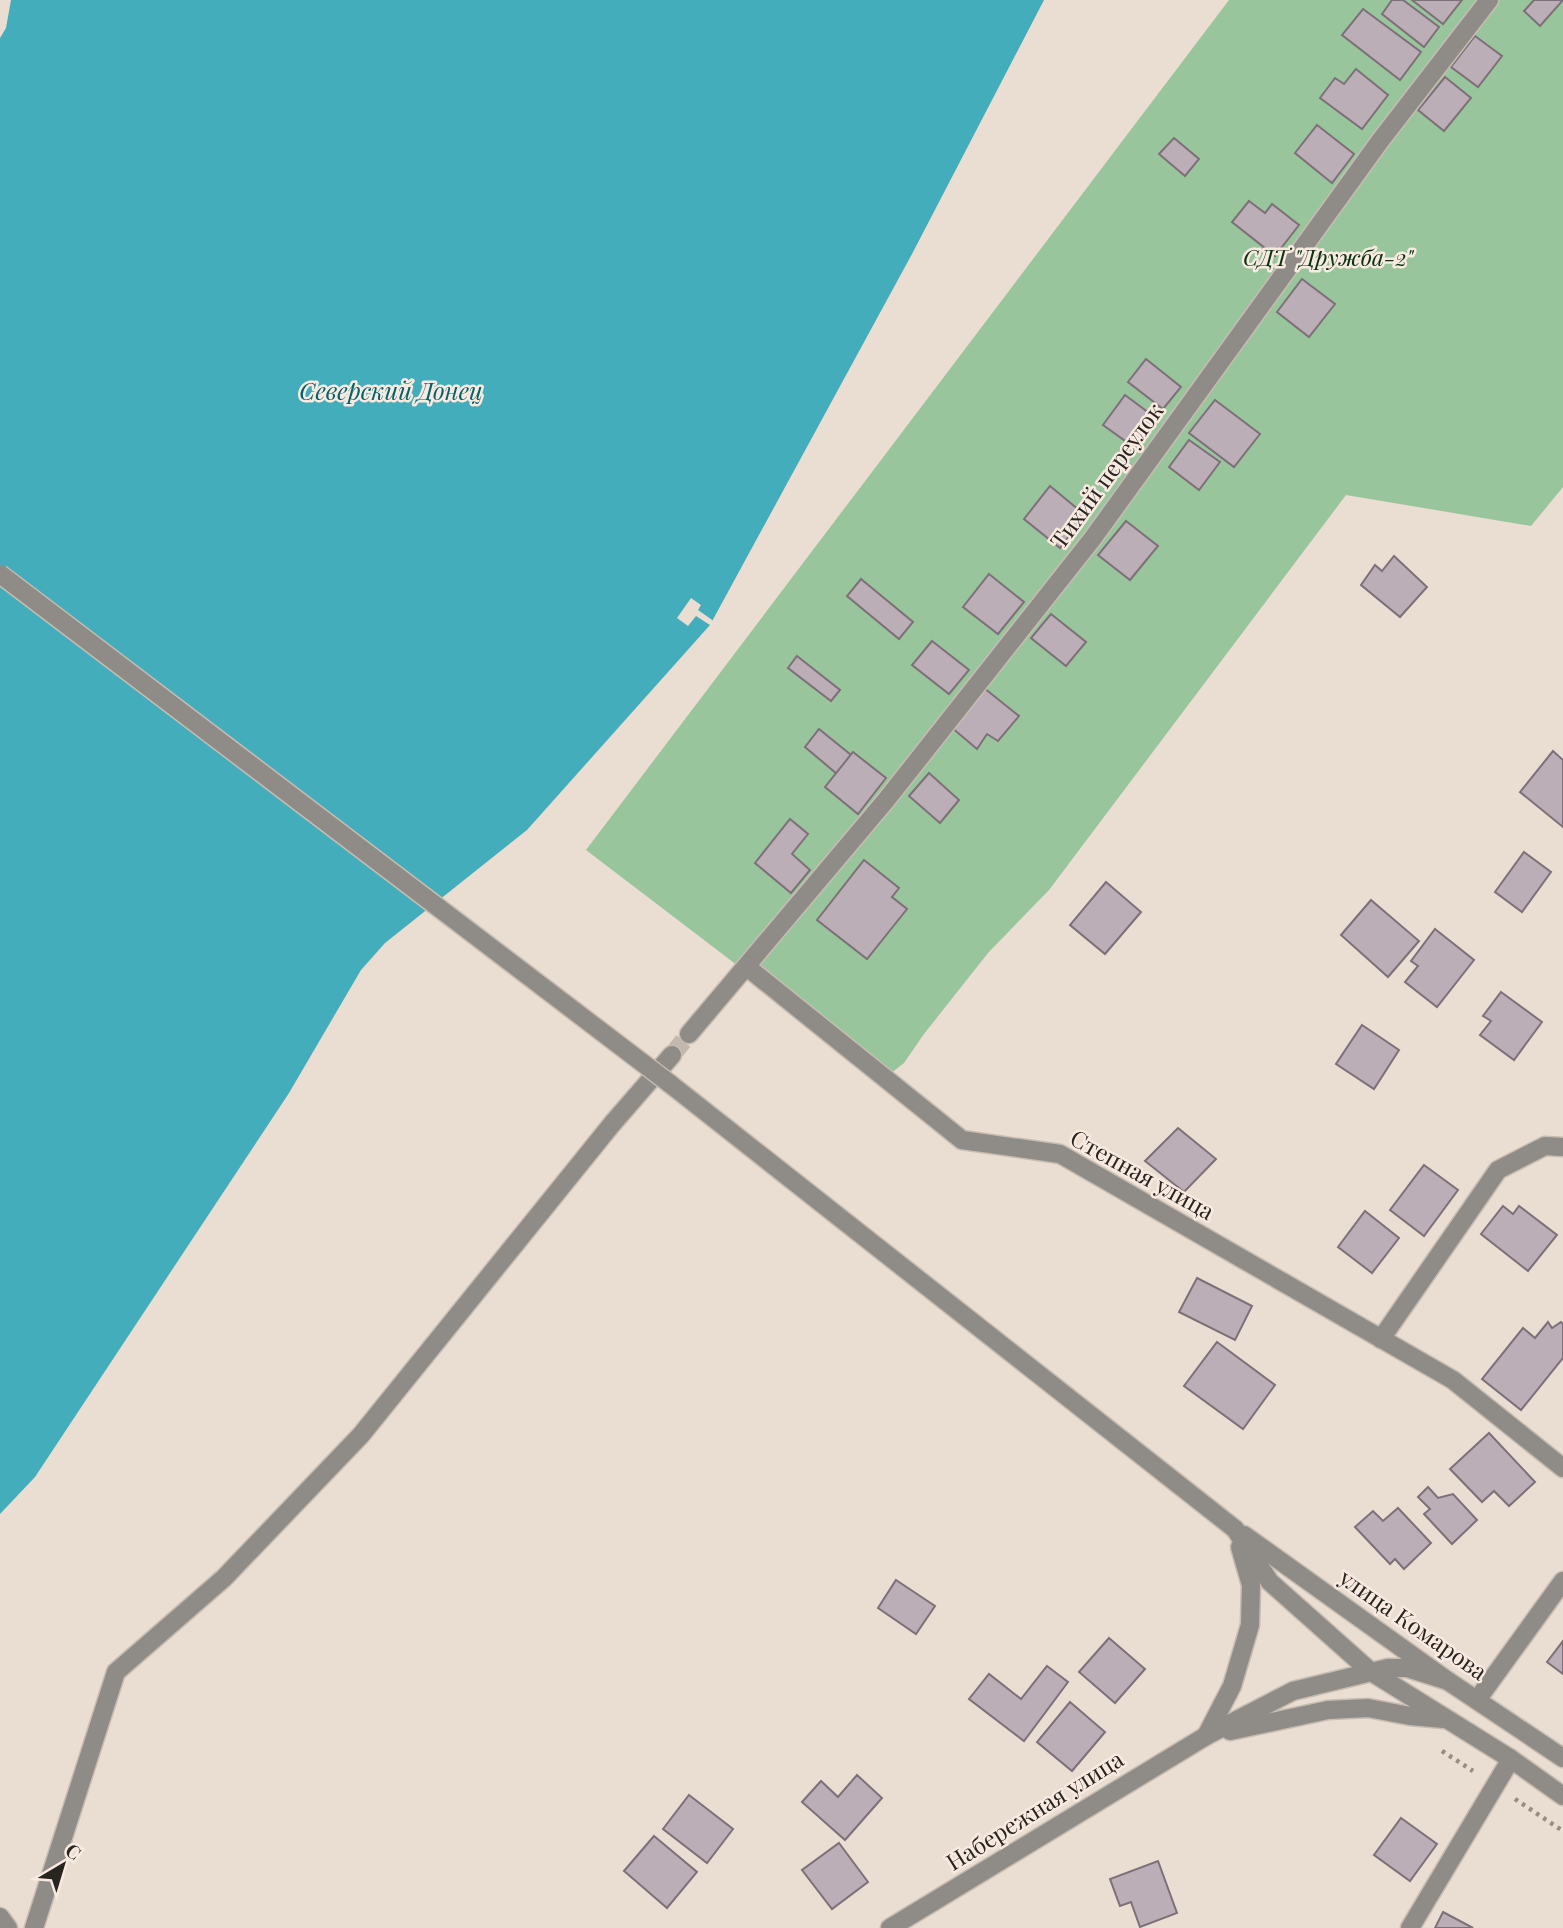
<svg xmlns="http://www.w3.org/2000/svg" width="1563" height="1928" viewBox="0 0 1563 1928" font-family="'Playfair Display',serif">
<style>
.green{fill:#99c59c}
.water{fill:#43adbc}
.pier{fill:#eaddd2}
.building{fill:#bcaeb7;stroke:#7d7078;stroke-width:2}
.lines{fill:none;stroke-linecap:round;stroke-linejoin:round}
.minor-tunnel{stroke:#c3b8ae;stroke-width:18;stroke-dasharray:18 9;stroke-linecap:butt}
.minor-casing{stroke:#c7bcb2;stroke-width:21}
.path{stroke:#968d85;stroke-width:4.5;stroke-dasharray:3.5 5;stroke-linecap:butt}
.minor{stroke:#8f8b86;stroke-width:18}
.minor-bridge-casing{stroke:#c7bcb2;stroke-width:21;stroke-linecap:butt}
.minor-bridge{stroke:#8f8b86;stroke-width:18}
.labels{text-anchor:middle;stroke-width:5;stroke-linejoin:round;paint-order:stroke}
.park-label{font-size:23px;font-style:italic;fill:#073310;stroke:#f8eae0}
.street-label{font-size:23px;fill:#282420;stroke:#f8eae0}
.water-label{font-size:24px;font-style:italic;fill:#03616c;stroke:#f8eae0}
</style>
<rect width="100%" height="100%" fill="#eaddd2"/>
<polygon class="green" points="1229,0 1563,0 1563,487 1531,526 1346,495 1049,890 988,953 924,1034 904,1063 885,1078 586,850"/>
<polygon class="water" points="11,0 1044,0 912,254 710,625 527,830 385,943 361,970 289,1093 35,1477 0,1514 0,38 6,28"/>
<polygon class="pier" points="691,598 701,605 698,610 715,622 713,627 696,616 688,626 677,618"/>
<g class="building">
<polygon points="1392,0 1403,0 1439,27 1424,47 1382,14"/>
<polygon points="1412,0 1462,0 1443,24"/>
<polygon points="1534,0 1563,0 1540,26 1524,11"/>
<polygon points="1363,9 1421,52 1400,80 1342,35"/>
<polygon points="1475,36 1502,56 1478,87 1451,67"/>
<polygon points="1356,69 1388,95 1362,129 1320,98 1335,78 1344,84"/>
<polygon points="1445,77 1471,98 1444,131 1418,110"/>
<polygon points="1317,125 1354,154 1332,183 1295,153"/>
<polygon points="1174,138 1199,159 1185,176 1159,154"/>
<polygon points="1249,201 1265,213 1272,204 1299,225 1275,256 1232,222"/>
<polygon points="1302,279 1335,304 1309,337 1277,312"/>
<polygon points="1146,359 1181,387 1163,409 1128,382"/>
<polygon points="1125,395 1157,419 1135,448 1103,425"/>
<polygon points="1215,400 1260,434 1234,467 1189,433"/>
<polygon points="1189,440 1220,462 1199,490 1169,467"/>
<polygon points="1050,486 1085,515 1060,548 1024,519"/>
<polygon points="1126,521 1158,546 1130,580 1098,555"/>
<polygon points="1394,556 1427,587 1400,617 1361,585 1375,565 1382,571"/>
<polygon points="989,574 1024,602 998,634 963,607"/>
<polygon points="861,579 913,622 899,639 847,596"/>
<polygon points="1051,614 1086,642 1066,666 1031,638"/>
<polygon points="932,641 969,670 949,694 912,665"/>
<polygon points="797,656 840,690 831,701 788,668"/>
<polygon points="984,688 1019,716 998,741 987,734 977,749 951,727"/>
<polygon points="819,729 851,755 837,774 805,747"/>
<polygon points="1553,751 1563,760 1563,827 1520,792"/>
<polygon points="853,752 886,778 858,814 825,787"/>
<polygon points="929,773 959,800 940,823 909,796"/>
<polygon points="790,819 808,834 792,854 810,870 791,893 755,863"/>
<polygon points="1524,852 1551,872 1522,912 1495,892"/>
<polygon points="864,860 899,888 892,897 907,909 867,959 817,920"/>
<polygon points="1106,882 1141,912 1105,954 1070,925"/>
<polygon points="1371,900 1419,941 1388,977 1341,935"/>
<polygon points="1435,929 1474,960 1437,1007 1405,982 1418,966 1411,961"/>
<polygon points="1501,992 1542,1022 1514,1060 1480,1035 1491,1021 1483,1016"/>
<polygon points="1362,1025 1399,1050 1374,1089 1336,1064"/>
<polygon points="1178,1128 1216,1159 1184,1192 1145,1161"/>
<polygon points="1424,1165 1458,1190 1424,1236 1390,1210"/>
<polygon points="1503,1206 1513,1214 1519,1206 1557,1235 1528,1271 1481,1234"/>
<polygon points="1365,1211 1399,1238 1372,1273 1338,1247"/>
<polygon points="1197,1278 1252,1306 1235,1340 1179,1312"/>
<polygon points="1548,1322 1552,1328 1561,1322 1563,1324 1563,1358 1521,1410 1482,1379 1523,1328 1535,1338"/>
<polygon points="1217,1342 1275,1385 1243,1429 1184,1386"/>
<polygon points="1489,1433 1535,1482 1509,1506 1494,1491 1482,1502 1450,1469"/>
<polygon points="1428,1487 1438,1498 1453,1494 1477,1520 1452,1544 1424,1514 1430,1509 1418,1497"/>
<polygon points="1398,1508 1431,1543 1404,1569 1395,1559 1390,1564 1355,1527 1373,1511 1383,1521"/>
<polygon points="896,1580 935,1606 916,1634 878,1608"/>
<polygon points="1109,1638 1145,1669 1115,1703 1079,1672"/>
<polygon points="1563,1641 1563,1674 1547,1662"/>
<polygon points="1047,1666 1068,1682 1024,1741 969,1699 989,1674 1021,1699"/>
<polygon points="1070,1702 1105,1732 1072,1771 1037,1742"/>
<polygon points="857,1775 882,1798 845,1840 802,1802 821,1781 838,1797"/>
<polygon points="689,1795 733,1829 707,1863 663,1829"/>
<polygon points="1401,1818 1437,1844 1410,1881 1374,1855"/>
<polygon points="654,1836 697,1872 667,1908 624,1871"/>
<polygon points="839,1843 868,1882 832,1909 802,1870"/>
<polygon points="1158,1861 1177,1913 1140,1927 1131,1902 1120,1906 1110,1879"/>
<polygon points="1443,1912 1473,1928 1435,1928"/>
</g>
<g class="lines">
<polyline class="minor-tunnel" points="672,1055 689,1034"/>
<defs>
<g id="minor">
<polyline points="747,967 962,1140 1060,1154 1453,1380 1563,1468"/>
<polyline points="689,1034 887,799 1093,538 1380,141 1489,0"/>
<polyline points="669,1083 1235,1529 1270,1582 1370,1671 1511,1759 1563,1796"/>
<polyline points="1381,1339 1498,1170 1545,1146 1563,1147"/>
<polyline points="1244,1535 1448,1681 1563,1758"/>
<polyline points="1477,1700 1563,1581"/>
<polyline points="1230,1731 1328,1710 1368,1708 1410,1716 1444,1719"/>
<polyline points="1206,1736 1232,1686 1250,1625 1251,1585 1240,1547"/>
<polyline points="0,1917 8,1928"/>
<polyline points="34,1928 116,1672 224,1578 361,1435 612,1124 672,1055"/>
<polyline points="890,1928 1206,1736 1293,1691 1388,1668 1407,1668 1448,1681"/>
<polyline points="1410,1928 1511,1759"/>
</g>
</defs>
<use href="#minor" class="minor-casing"/>
<g class="path">
<polyline points="1442,1751 1473,1771"/>
<polyline points="1515,1799 1563,1831"/>
</g>
<use href="#minor" class="minor"/>
<defs>
<polyline id="minor-bridge" points="0,574 669,1083"/>
</defs>
<use href="#minor-bridge" class="minor-bridge-casing"/>
<use href="#minor-bridge" class="minor-bridge"/>
</g>
<g class="labels">
<g class="park-label">
<text x="1328" y="266">СДТ "Дружба-2"</text>
</g>
<g class="street-label">
<text transform="translate(1107 476) rotate(-54)" y="8">Тихий переулок</text>
<text transform="translate(1142 1175) rotate(29)" y="8">Степная улица</text>
<text transform="translate(1413 1625) rotate(35)" y="8">улица Комарова</text>
<text transform="translate(1035 1811) rotate(-32)" y="8">Набережная улица</text>
</g>
<g class="water-label">
<text x="391" y="400">Северский Донец</text>
</g>
</g>
<g transform="translate(63 1865) rotate(38)" stroke="#f8eae0" stroke-width="5" paint-order="stroke">
<path d="M0-5L12 26L0 18L-12 26Z" fill="#282420"/>
<text y="-10" font-size="19" font-weight="bold" text-anchor="middle" fill="#282420">С</text>
</g>
</svg>
